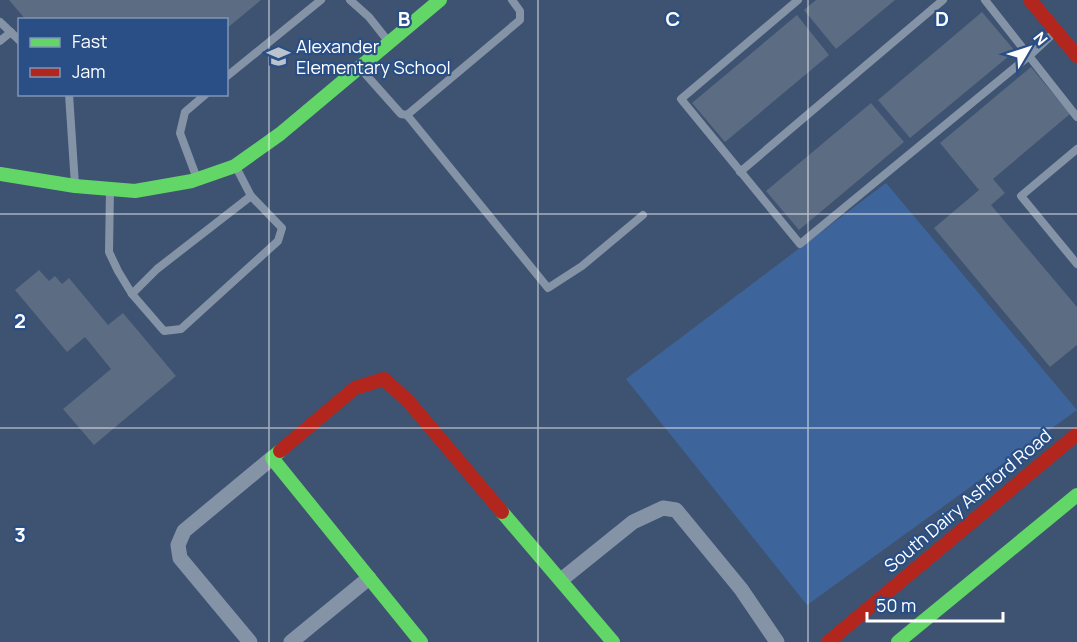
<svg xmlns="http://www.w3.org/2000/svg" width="1077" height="642" viewBox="0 0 1077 642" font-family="Manrope,sans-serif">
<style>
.green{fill:#3e659b}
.building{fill:#5b6c83}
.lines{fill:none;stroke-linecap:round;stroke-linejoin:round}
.lane{stroke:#8593a7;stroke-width:8}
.street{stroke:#8593a7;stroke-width:15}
.fast{stroke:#63d668;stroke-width:14}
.jam{stroke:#b3261e;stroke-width:14}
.grid{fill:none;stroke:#fff;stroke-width:1.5;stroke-opacity:0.55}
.labels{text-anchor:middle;stroke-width:4.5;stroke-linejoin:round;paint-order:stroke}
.poi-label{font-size:18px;fill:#fff;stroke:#294f86;text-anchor:start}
.street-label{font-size:18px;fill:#fff;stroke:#294f86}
.grid-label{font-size:20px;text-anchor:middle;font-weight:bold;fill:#fff;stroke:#294f86;stroke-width:4.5;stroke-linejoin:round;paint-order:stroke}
</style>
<rect width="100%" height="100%" fill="#3e5371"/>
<polygon class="green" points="886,183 1077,410 807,605 626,379"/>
<g class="building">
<polygon points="9,0 261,0 226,29 226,20 26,20"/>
<polygon points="816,0 895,0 836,49 804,10"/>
<polygon points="982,12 1015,51 910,138 878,100"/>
<polygon points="797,15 829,55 725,142 692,103"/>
<polygon points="1031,67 1070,114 993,179 1005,193 991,205 1077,307 1077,345 1050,367 934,228 979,190 940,143"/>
<polygon points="871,103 904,142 799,230 766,191"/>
<polygon points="39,270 49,281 55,276 62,284 69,278 108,325 123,313 176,376 94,445 63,409 111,369 85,337 67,352 15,290"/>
</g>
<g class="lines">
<g class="lane">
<polyline points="350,0 369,17 388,41"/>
<polyline points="798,0 681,99 800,244 1029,56 1055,32"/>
<polyline points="985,0 1077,117"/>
<polyline points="0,22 20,41"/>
<polyline points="0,41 11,32"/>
<polyline points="360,68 401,114 407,115 520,20 520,11 512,0"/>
<polyline points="226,77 321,0"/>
<polyline points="69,94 75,185"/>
<polyline points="407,115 548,288 582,266 643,215"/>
<polyline points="1077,149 1021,196 1077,264"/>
<polyline points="236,167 251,196"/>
<polyline points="740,172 943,0"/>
<polyline points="196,176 180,133 185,112 206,94"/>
<polyline points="110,190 109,252 118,271 132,294"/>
<polygon points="251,196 282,228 278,241 181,329 164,331 132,294 157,269"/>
</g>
<g class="street">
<polyline points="561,580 633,522 663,508 676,510 741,589 777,642"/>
<polyline points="250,642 180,558 178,545 184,531 272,458"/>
<polyline points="291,642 369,578"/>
</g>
<g class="fast">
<polyline points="0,174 75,186 135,191 192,181 235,166 280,134 440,0"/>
<polyline points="280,451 272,458 421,642"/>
<polyline points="502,512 613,642"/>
<polyline points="898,642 1077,495"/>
</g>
<g class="jam">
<polyline points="1030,0 1077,56"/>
<polyline points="280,451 355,388 384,379 409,402 502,512"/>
<polyline points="828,642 1077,434"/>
</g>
</g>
<path class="grid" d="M269,0V642M538,0V642M808,0V642M0,214H1077M0,428H1077"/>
<defs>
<symbol id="school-bare" viewBox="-9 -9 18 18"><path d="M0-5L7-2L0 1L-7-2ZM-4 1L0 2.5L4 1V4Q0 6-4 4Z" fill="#bbc3cd" stroke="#294f86" stroke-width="2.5" paint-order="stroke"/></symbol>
</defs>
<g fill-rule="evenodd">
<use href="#school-bare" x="262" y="40" width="33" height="33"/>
</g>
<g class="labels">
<g class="poi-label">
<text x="296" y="53">Alexander<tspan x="296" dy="21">Elementary School</tspan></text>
</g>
<g class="street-label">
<text transform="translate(968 501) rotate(-40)" y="6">South Dairy Ashford Road</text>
</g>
</g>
<g class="grid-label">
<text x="404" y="26">B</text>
<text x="673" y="26">C</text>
<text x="942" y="26">D</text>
<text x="20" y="328">2</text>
<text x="20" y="542">3</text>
</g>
<rect x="18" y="18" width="210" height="78" fill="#294f86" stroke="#7f95b6" stroke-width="1.5"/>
<rect x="30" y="38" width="30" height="9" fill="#63d668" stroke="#7f95b6" stroke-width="1.5"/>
<text x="72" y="48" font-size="18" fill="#ffffff">Fast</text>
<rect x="30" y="68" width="30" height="9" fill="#b3261e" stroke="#7f95b6" stroke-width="1.5"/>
<text x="72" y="78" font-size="18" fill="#ffffff">Jam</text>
<g transform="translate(1029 48) rotate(51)" stroke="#294f86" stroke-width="4.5" paint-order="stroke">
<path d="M0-4.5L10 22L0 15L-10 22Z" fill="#ffffff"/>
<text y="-9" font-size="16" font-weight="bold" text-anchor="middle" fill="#ffffff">N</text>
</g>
<path d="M867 612v9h136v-9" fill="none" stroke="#ffffff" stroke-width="3"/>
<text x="876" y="612" font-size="18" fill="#ffffff" stroke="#294f86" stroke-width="4.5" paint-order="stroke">50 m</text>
</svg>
